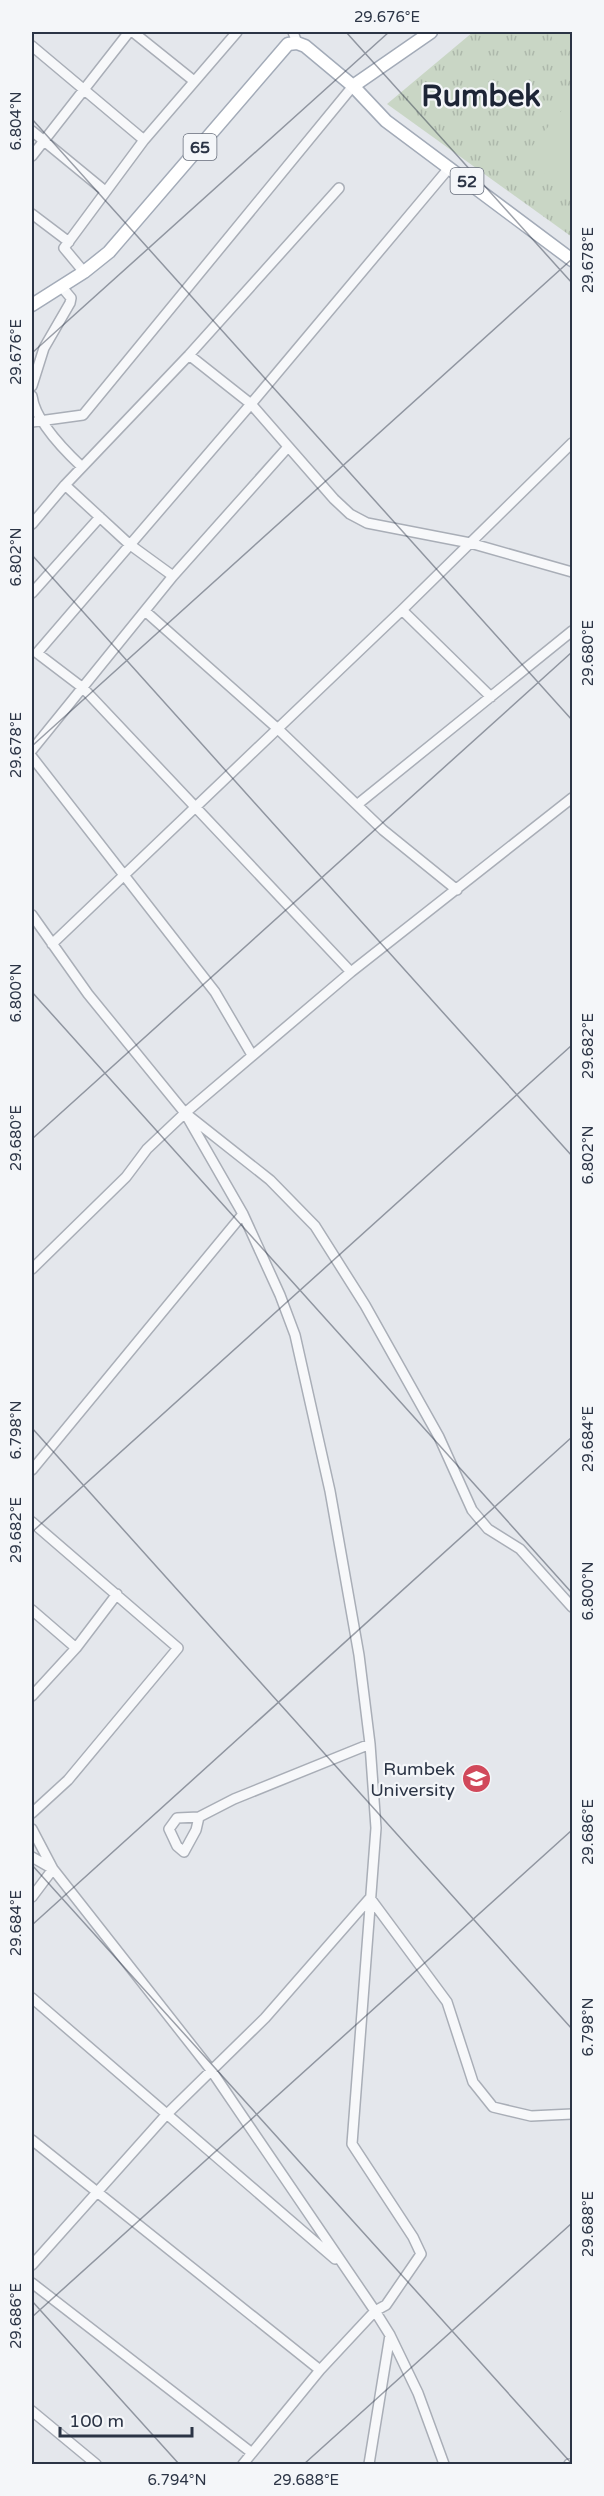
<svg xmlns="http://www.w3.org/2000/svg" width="604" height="2496" font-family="'Varela Round',sans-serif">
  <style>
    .park { fill: url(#park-tufts) }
    .pitch { fill: #c9d6c5 }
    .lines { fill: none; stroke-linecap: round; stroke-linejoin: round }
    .minor-casing { stroke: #a9aeb7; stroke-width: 12 }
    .major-casing { stroke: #a3abb8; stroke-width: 15 }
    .minor { stroke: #f7f8fa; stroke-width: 9 }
    .major { stroke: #fff; stroke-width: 12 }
    .ticks { fill: none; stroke: #2b3445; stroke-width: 1.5; stroke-opacity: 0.45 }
    .labels { text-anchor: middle; stroke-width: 4.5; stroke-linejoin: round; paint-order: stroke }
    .shield { fill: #f4f6f9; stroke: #676e7b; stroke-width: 1.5 }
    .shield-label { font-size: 16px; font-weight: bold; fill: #2b3445 }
    .poi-label { font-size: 18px; fill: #2b3445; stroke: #f4f6f9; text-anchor: end }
    .town-label { font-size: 30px; font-weight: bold; fill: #1d2536; stroke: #f4f6f9 }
    .neatline { fill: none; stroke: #2b3445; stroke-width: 2 }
    .ticks-label { font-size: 15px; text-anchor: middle; fill: #2b3445 }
  </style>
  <defs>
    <pattern id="park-tufts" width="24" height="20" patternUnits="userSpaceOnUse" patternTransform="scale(1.5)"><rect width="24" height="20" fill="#c9d6c5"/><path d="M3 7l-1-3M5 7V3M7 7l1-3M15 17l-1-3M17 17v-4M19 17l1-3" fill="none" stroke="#adb8ab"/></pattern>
  </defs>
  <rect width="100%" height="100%" fill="#e4e7ec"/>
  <!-- park -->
  <path class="park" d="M473,32h99v205l-185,-133z"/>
  <!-- pitch -->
  <path class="pitch" d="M548,32h24v11l-10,8z
    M572,98v99l-48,-41z"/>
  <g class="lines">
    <defs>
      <path id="minor" d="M133,32l61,49
        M293,32l4,11
        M32,46l112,94
        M32,131l73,60
        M32,156l97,-124
        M32,214l37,28
        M84,272l-20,-24 80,-108 93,-108
        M189,355l62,49 83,95 16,15 17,9 103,20 102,29
        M32,386l12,-38 26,-45 1,-5 -10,-12
        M32,396c3,24 33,55 50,71
        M32,422l51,-7 270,-329
        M65,485l64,59 44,32
        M32,524l33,-39 124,-130 150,-167
        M32,593l68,-76
        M402,610l89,87
        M145,611l133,118 105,101 74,60
        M32,750l141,-174 115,-129
        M32,757l183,235 37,63
        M358,804l214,-173
        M32,915l56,79 97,119 58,101 37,81 15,40 35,156 29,164 11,89 6,84 -24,316 61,93 8,17 -35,51 -11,6 -55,59 -77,94
        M52,944l350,-334 170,-167
        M351,972l-268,-284 -46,-35 214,-249 198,-236
        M189,1116l81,64 45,46 50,79 74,132 33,73 16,19 32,20 52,58
        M32,1269l94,-92 21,-28 38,-36 166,-141 221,-174
        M32,1470l211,-256
        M32,1522l146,126 -110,132 -36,33
        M32,1610l44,38
        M32,1696l44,-48 41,-54
        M199,1817l-22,1 -8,11 8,17 7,6 12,-22 3,-13 35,-18 136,-55
        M32,1829l21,40 158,201 164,241 15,24 -21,129
        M32,1857l21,12 -21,28
        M32,1998l303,261
        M32,2140l288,230
        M32,2265l134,-150 99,-97 105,-120 77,104 26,80 20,25 38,9 41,-2
        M32,2283l220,170
        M390,2335l28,58 26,71
        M32,2411l64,53
        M569,2464h3"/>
      <path id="major" d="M353,86l78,-54
        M32,305l52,-33 25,-20 179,-208 9,-1 8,3 48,40 33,35 186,139"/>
    </defs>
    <!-- minor casing -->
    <use href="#minor" class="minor-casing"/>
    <!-- major casing -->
    <use href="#major" class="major-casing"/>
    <!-- minor -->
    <use href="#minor" class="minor"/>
    <!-- major -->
    <use href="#major" class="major"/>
  </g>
  <!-- ticks -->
  <path class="ticks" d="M346,32l226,251M32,119l540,601M32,353l357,-321M32,555l540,601M32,746l540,-487M32,992l540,601M32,1139l540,-487M32,1428l540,601M32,1532l540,-487M32,1865l540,599M32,1925l540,-488M32,2301l147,163M32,2317l540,-487M304,2464l268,-241"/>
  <!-- icons -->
  <defs>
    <symbol id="university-disc" viewBox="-11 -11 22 22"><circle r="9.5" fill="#d1495b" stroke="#f4f6f9"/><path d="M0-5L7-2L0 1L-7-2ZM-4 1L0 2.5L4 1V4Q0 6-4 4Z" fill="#fff"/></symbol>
  </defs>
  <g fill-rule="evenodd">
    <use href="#university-disc" x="460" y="1762" width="33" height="33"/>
  </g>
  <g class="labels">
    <!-- shield labels -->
    <g class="shield">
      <rect x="183.5" y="134" width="33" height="26" rx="4.5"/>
      <rect x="450.5" y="168" width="33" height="26" rx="4.5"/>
    </g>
    <g class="shield-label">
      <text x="200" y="153">65</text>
      <text x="467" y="187">52</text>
    </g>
    <!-- poi labels -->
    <g class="poi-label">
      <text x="455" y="1775">Rumbek<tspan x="455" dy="21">University</tspan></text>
    </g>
    <!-- town labels -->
    <g class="town-label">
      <text x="481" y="106">Rumbek</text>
    </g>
  </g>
  <!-- border -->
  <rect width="604" height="2496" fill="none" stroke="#f4f6f9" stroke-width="66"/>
  <!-- scale -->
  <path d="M60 2427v9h132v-9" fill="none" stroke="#2b3445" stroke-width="3"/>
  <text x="69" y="2427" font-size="18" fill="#2b3445" stroke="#f4f6f9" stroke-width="4.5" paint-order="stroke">100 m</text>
  <rect x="33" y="33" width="538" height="2430" class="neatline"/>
  <g class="ticks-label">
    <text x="387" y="22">29.676°E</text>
    <text transform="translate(16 121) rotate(-90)" y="5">6.804°N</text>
    <text transform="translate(588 260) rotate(-90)" y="5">29.678°E</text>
    <text transform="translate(16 352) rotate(-90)" y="5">29.676°E</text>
    <text transform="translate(16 557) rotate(-90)" y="5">6.802°N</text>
    <text transform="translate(588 653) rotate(-90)" y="5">29.680°E</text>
    <text transform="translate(16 745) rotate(-90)" y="5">29.678°E</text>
    <text transform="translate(16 993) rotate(-90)" y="5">6.800°N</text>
    <text transform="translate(588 1046) rotate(-90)" y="5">29.682°E</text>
    <text transform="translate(16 1138) rotate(-90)" y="5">29.680°E</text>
    <text transform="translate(588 1155) rotate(-90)" y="5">6.802°N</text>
    <text transform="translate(16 1430) rotate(-90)" y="5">6.798°N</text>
    <text transform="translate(588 1439) rotate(-90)" y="5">29.684°E</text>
    <text transform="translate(16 1530) rotate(-90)" y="5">29.682°E</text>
    <text transform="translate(588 1591) rotate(-90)" y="5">6.800°N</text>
    <text transform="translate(588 1832) rotate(-90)" y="5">29.686°E</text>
    <text transform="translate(16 1923) rotate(-90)" y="5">29.684°E</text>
    <text transform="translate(588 2027) rotate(-90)" y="5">6.798°N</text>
    <text transform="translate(588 2224) rotate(-90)" y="5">29.688°E</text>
    <text transform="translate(16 2316) rotate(-90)" y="5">29.686°E</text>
    <text x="177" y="2485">6.794°N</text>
    <text x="306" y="2485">29.688°E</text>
  </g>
</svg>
